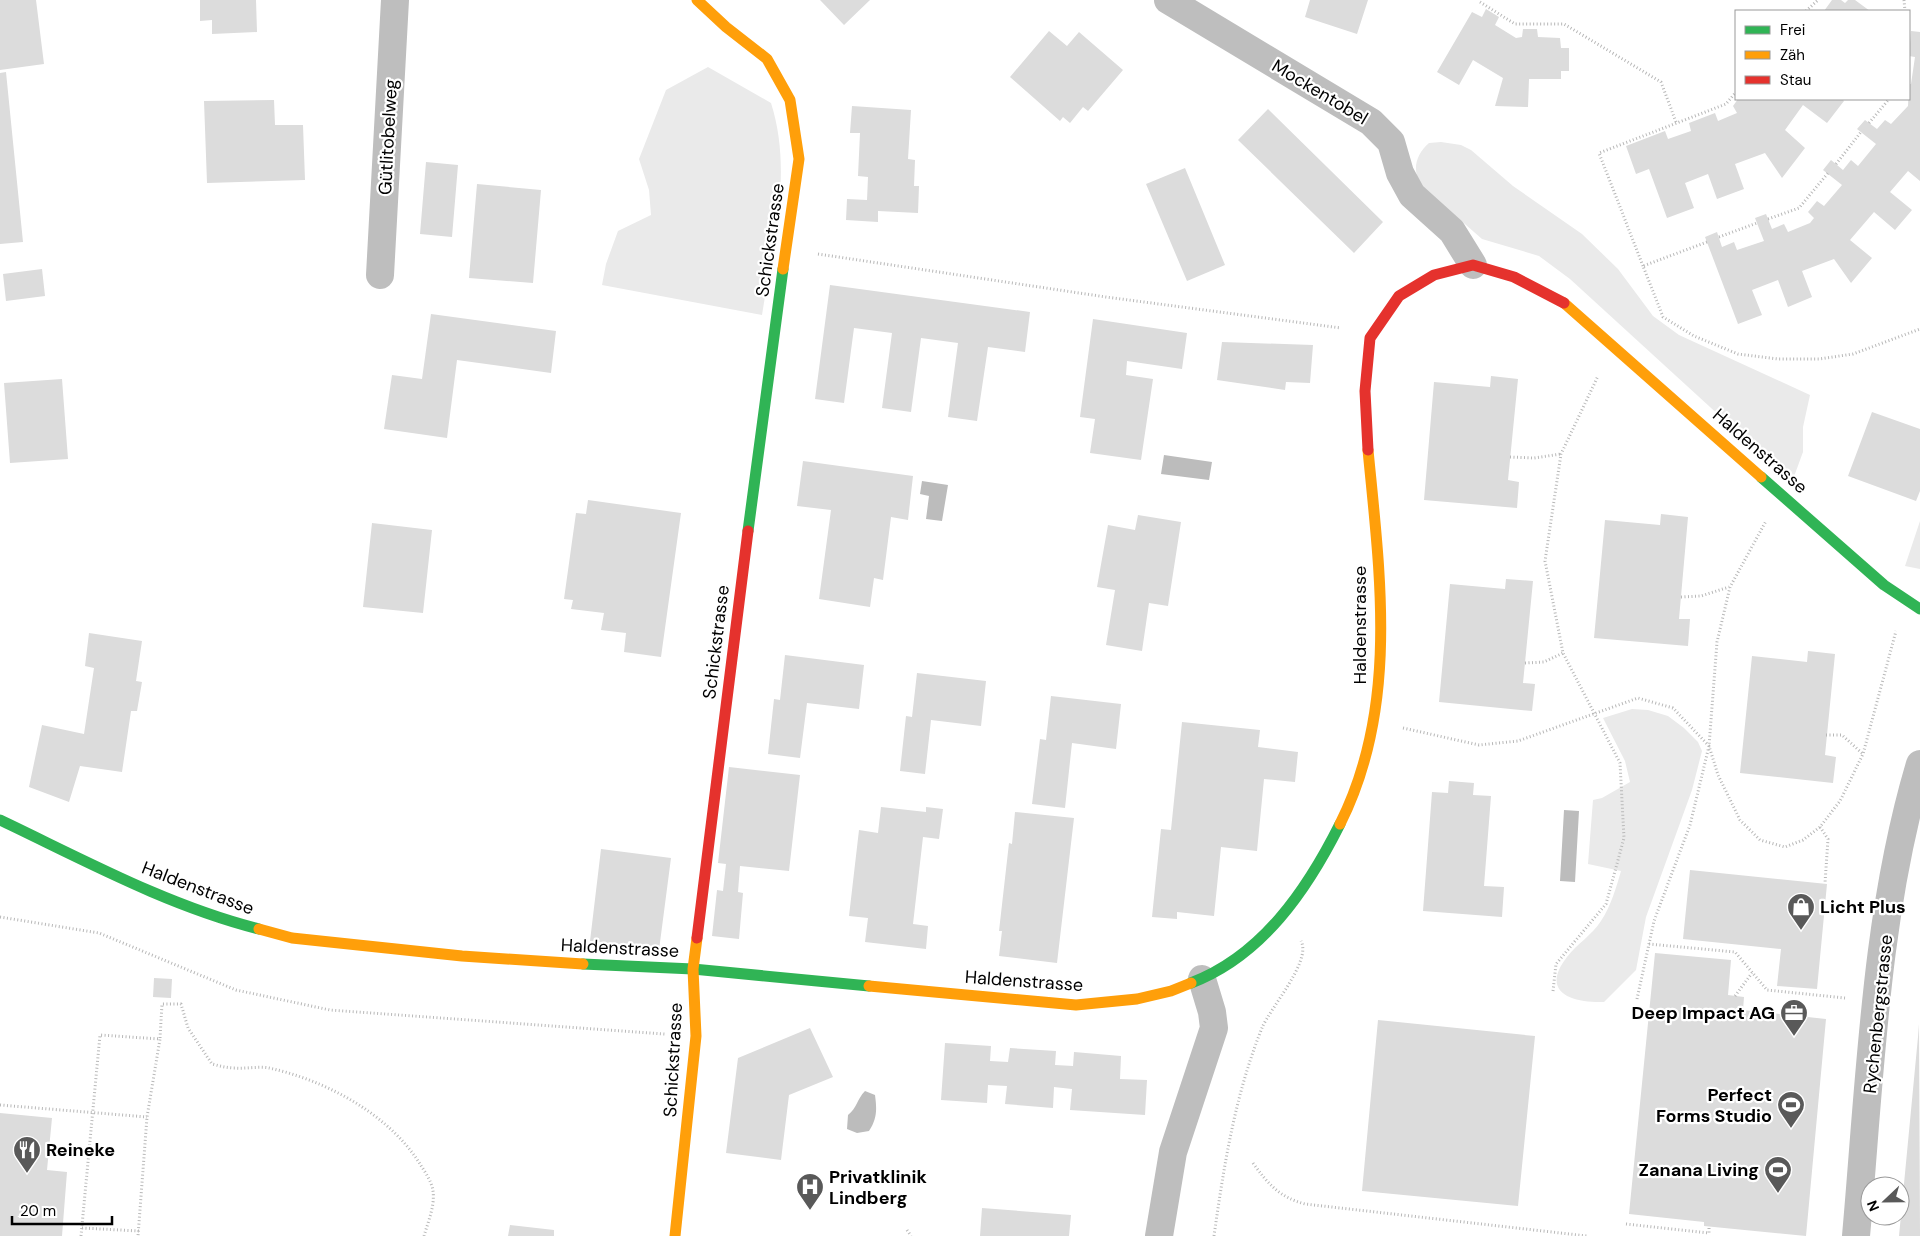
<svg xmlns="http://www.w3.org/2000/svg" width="1920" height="1236" font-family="'DM Sans',sans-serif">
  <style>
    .green { fill: #eaeaea }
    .water { fill: #bcbcbc }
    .building { fill: #dcdcdc }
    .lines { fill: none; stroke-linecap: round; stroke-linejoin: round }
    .path { stroke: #b8b8b8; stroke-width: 3; stroke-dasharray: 1 2.5; stroke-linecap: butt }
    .street { stroke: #bebebe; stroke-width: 28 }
    .fast { stroke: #30b455; stroke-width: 11 }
    .slow { stroke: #ff9f0a; stroke-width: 11 }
    .jam { stroke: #e5322d; stroke-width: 11 }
    .labels { text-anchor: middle; stroke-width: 4.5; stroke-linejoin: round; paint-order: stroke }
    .street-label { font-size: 18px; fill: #000; stroke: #fff }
    .poi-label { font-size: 18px; font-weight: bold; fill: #000; stroke: #fff; text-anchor: start }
  </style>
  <rect width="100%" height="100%" fill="#fff"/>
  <!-- green -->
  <path class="green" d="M708,67l63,36c22,69 2,142 -9,212l-160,-30 4,-21 12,-33 33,-16 -2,-25 -10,-31 27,-69z
    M1441,142l20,3 10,5 42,36 69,48 36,35 35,47 26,19 131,60 -7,32v25l-11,30 -222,-203 -31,-23 -57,-17 -57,-50c-14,-15 -11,-33 4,-46z
    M1920,521v48l-15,-3z
    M1632,709l16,1 20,6 16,12 14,14 4,9 -10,39 -46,127 -10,53 -32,32c-31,1 -65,-9 -37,-45 10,-13 25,-22 34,-36 10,-15 15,-33 20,-50l-33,-7 5,-64 9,-2 28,-16 -5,-21 -22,-43z"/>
  <!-- water -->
  <path class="water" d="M1164,455l48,7 -3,18 -48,-6z
    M922,481l26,4 -6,36 -16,-2 3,-23 -9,-2z
    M1564,810l15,1 -4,71 -15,-1z
    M865,1091l10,4c2,15 2,24 -6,36l-12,2 -10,-4 1,-14c9,-7 9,-16 17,-24z"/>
  <!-- building -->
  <path class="building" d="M0,0h36l8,64 -44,6z
    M200,0h56l1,32 -45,2v-14l-12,1z
    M820,0h50l-26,25z
    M1310,0h58l-11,34 -52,-17z
    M1832,0h9l4,3 3,-3h7l15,11h-46z
    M1486,9l13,8 -4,8 21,13 6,-1 1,-8h14l1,8 22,1 1,10h8v23h-8v8h-32l-1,28 -33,-1 8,-28 -30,-18 -14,25 -22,-13 35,-60 10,5z
    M1049,31l18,15 12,-14 44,38 -35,41 -5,-4 -13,16 -7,-6 -3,4 -50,-44z
    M1911,31l9,1v149l-12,-10 -18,21 22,18 -17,20 -21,-18 -24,28 22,18 -21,25 -17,-24 -32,12 10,26 -24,10 -10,-27 -26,10 10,25 -24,9 -33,-87 12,-5 5,15 12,-5 3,8 27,-9 -9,-23 11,-4 6,15 12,-5 4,8 22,-9 4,-5 -6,-6 9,-11 7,5 18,-21 -19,-15 8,-10 12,10 8,-10 7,6 18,-22 -19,-15 8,-9 12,9 8,-9 6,4 17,-18 1,-22h2l4,-27 -6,-1z
    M6,72l17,170 -23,2v-171z
    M1738,99h104l2,2 -17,22 -24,-18 -18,25 20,18 -23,30 -17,-25 -30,11 9,25 -27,10 -9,-25 -23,9 9,25 -27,10 -18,-49 -13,5 -10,-28 39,-15 3,8 23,-8 -2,-8 26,-10 3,8 19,-8 -4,-7z
    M274,100l1,25h28l2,55 -98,3 -3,-82z
    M852,106l59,4 -3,49 7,1 -1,26h5l-1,27 -40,-2v11l-32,-2 1,-21 20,1 1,-23 -10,-1 2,-43h-10z
    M1268,109l115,113 -29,31 -116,-113z
    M426,162l32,3 -6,72 -32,-3z
    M1185,168l40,97 -38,16 -41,-97z
    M477,184l64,6 -8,93 -64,-5z
    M42,269l3,27 -39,5 -3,-27z
    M830,285l200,27 -5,40 -37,-5 -11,74 -29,-4 10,-74 -37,-5 -10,74 -29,-4 10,-75 -38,-5 -10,75 -29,-4z
    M431,314l125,17 -5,42 -94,-13 -10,78 -63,-9 8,-54 30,4z
    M1093,319l94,14 -5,36 -55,-8 -1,14 27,4 -12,81 -51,-7 5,-34 -15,-2z
    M1222,342l91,3 -3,38 -24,-1 -1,8 -68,-10z
    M1491,376l27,3 -10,101 11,2 -2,26 -93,-8 10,-118 56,5z
    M62,379l6,80 -58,4 -6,-80z
    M1872,412l48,17v62l-4,10 -68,-25z
    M803,461l110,15 -5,44 -17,-3 -8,63 -9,-2 -4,29 -51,-8 12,-89 -34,-4z
    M588,500l93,13 -20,144 -37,-5 2,-19 -25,-3 3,-17 -33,-4 2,-9 -9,-1 12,-86 10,1z
    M1661,514l27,3 -9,102h11l-2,27 -94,-8 11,-118 55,5z
    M1138,515l43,7 -13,84 -19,-3 -7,48 -36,-6 9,-55 -18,-3 11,-62 27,5z
    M372,523l60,7 -9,83 -60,-6z
    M1506,579l27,2 -10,102 12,1 -3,27 -93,-9 11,-118 55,5z
    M89,633l53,8 -6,40 6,1 -5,29h-6l-9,61 -42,-6 -11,36 -40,-15 13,-62 42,9 10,-66 -9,-2z
    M1808,651l27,3 -10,101 11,2 -3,26 -93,-10 12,-117 55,6z
    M785,655l79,10 -5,44 -52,-6 -7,55 -32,-4 6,-55 6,1z
    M917,673l69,8 -5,45 -50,-6 -6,54 -25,-3 6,-55 6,1z
    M1051,696l70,8 -5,45 -44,-6 -7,65 -33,-4 8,-65 6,1z
    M1182,722l78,8 -2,17 40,5 -3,30 -31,-3 -7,72 -36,-4 -7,69 -37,-4v7l-25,-2 9,-88 10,1z
    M729,767l71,8 -11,96 -49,-5 -2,26 5,1 -4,46 -27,-3 5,-46 6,1 3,-27 -8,-1z
    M1449,781l25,2 -1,12 18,1 -7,90 20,1 -2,30 -79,-6 9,-119 16,1z
    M881,807l45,5v-5l17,2 -4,30 -16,-2 -10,87 15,2 -2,23 -61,-7 3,-24 -19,-2 10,-86 19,3z
    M1015,812l59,6 -17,145 -58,-7 3,-25h-3l10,-88 3,1z
    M601,849l70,9 -12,92 -69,-9z
    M1690,870l137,14 -10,105 -40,-3 4,-37 -98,-10z
    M1655,953l76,7 -3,35 16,2 -1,13 83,9 -20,217 -102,-10v-4l-75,-8z
    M154,978l18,1 -1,19 -18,-1z
    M1378,1020l157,16 -17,170 -156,-15z
    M1919,1024l1,212h-21l19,-199z
    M810,1028l23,49 -44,18 -8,65 -55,-7 12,-95z
    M945,1043l46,3 -1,15 18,1 2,-14 46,3 -1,14 18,1 1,-14 47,4 -1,23 27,1 -2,35 -75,-5 2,-21 -18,-2 -1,21 -48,-4 2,-18 -19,-1 -1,18 -46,-3z
    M0,1113l52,5 -5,52 20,2 -5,64h-62z
    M982,1208l89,7 -2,21h-89z
    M510,1225l44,5v6h-46z"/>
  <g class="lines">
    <!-- path -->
    <path class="path" d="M1904,0l1,11
      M1480,2l35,22h49l97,58 15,40
      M1806,11l12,-11
      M1869,123l20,-24
      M1836,164l25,-32
      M1768,219l31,-11 29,-35
      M1719,237l38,-14
      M1707,242l-64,24 20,51 31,19 44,18 40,5h41l34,-5 67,-25
      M818,254l288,43 235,31
      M1643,266l-44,-113 127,-49 10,-12
      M1510,457l24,1 27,-4
      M1681,597l20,-1 28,-9
      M1525,663l19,-1 19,-9
      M1403,728l76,17 39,-4 120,-43 35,10 36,38 9,29 22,45 20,20 25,7 18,-7 17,-13 20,-26 23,-47 33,-123
      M1826,735h16l21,19
      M1820,827l8,12 -3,44
      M0,917l99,16 137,57 94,20 335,24
      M1649,944l86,8 32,38 78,8
      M1553,991l3,-27 50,-60 18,-66 -4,-75 -57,-110 -18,-92 16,-107 37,-78
      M1735,996l17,-23
      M1637,999l17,-78 36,-96 19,-79 8,-104 13,-55 36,-66
      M160,1038l2,-34h19l7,24 24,36c8,2 15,4 23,4 11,1 23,-2 34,0 56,12 120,46 151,96 5,8 12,18 13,27 2,15 -5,31 -9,45
      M0,1105l147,12
      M1253,1163c15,21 26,34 52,41l282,32
      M1626,1224l83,9v-7
      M82,1228l57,3
      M907,1230l4,6
      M81,1236l19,-201 60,4 -13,78 -9,119
      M1214,1236c10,-71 21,-141 48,-208 8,-20 50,-67 39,-87"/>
    <!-- street -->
    <path class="street" d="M1168,0l203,122 20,20 9,31 12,22 40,36 21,34
      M380,275l15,-275
      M1159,1236l14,-84 41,-124 -2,-16 -10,-33
      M1856,1236c14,-156 19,-322 64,-472"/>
    <!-- fast -->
    <path class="fast" d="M1761,477l123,108 36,24
      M748,531l35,-262
      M0,820c84,40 168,86 259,109
      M583,964l110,5 176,17
      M1191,983c71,-27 116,-93 149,-159"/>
    <!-- slow -->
    <path class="slow" d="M697,0l29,27 41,32 23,41 9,59 -16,110
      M1564,303l197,174
      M1340,824c59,-117 40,-249 28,-374
      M259,929l33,9 170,18 121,8
      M869,986l207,19 61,-6 34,-8 20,-8
      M675,1236l21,-200 -3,-67 4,-31"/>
    <!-- jam -->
    <path class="jam" d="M1368,450l-3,-59 5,-53 29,-42 35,-21 39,-10 41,12 50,26
      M697,938l51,-407"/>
  </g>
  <!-- icons -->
  <defs>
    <symbol id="shop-pin" viewBox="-11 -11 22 30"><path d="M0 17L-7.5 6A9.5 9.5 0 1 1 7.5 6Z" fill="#595959" stroke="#fff"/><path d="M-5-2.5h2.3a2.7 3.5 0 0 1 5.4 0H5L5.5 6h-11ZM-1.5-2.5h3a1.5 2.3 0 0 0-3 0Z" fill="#fff"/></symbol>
    <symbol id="office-pin" viewBox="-11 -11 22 30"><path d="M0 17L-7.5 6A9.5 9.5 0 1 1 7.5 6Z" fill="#595959" stroke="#fff"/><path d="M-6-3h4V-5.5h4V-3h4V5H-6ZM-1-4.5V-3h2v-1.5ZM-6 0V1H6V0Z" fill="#fff"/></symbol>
    <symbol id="stadium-pin" viewBox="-11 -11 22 30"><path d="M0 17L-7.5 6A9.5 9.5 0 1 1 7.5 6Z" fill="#595959" stroke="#fff"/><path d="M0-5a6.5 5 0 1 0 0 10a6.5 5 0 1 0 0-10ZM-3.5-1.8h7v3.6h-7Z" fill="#fff"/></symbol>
    <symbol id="restaurant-pin" viewBox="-11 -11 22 30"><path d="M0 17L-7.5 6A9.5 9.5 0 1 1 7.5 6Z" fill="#595959" stroke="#fff"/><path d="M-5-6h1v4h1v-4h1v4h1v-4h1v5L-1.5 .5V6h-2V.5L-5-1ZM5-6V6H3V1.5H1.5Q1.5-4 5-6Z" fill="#fff"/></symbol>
    <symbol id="hospital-pin" viewBox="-11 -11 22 30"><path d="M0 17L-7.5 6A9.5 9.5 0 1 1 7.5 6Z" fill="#595959" stroke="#fff"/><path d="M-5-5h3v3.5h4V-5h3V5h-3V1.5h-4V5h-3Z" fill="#fff"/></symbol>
  </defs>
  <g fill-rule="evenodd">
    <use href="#shop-pin" x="1785" y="891" width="32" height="43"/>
    <use href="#office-pin" x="1778" y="997" width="32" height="43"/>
    <use href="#stadium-pin" x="1775" y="1089" width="32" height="43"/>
    <use href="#restaurant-pin" x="11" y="1134" width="32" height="43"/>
    <use href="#stadium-pin" x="1762" y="1154" width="32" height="43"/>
    <use href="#hospital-pin" x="794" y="1171" width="32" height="43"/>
  </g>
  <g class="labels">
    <!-- street labels -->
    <g class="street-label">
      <text transform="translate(1320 92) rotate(31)" y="6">Mockentobel</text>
      <text transform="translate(388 137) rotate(-87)" y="6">Gütlitobelweg</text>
      <text transform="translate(770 240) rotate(-82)" y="6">Schickstrasse</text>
      <text transform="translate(1760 451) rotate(41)" y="6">Haldenstrasse</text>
      <text transform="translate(1360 625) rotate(-90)" y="6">Haldenstrasse</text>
      <text transform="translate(716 642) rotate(-83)" y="6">Schickstrasse</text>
      <text transform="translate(198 888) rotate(21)" y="6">Haldenstrasse</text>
      <text transform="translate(620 948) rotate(3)" y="6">Haldenstrasse</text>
      <text transform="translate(1024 981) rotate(4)" y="6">Haldenstrasse</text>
      <text transform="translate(1878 1014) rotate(-84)" y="6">Rychenbergstrasse</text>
      <text transform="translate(673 1060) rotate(-87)" y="6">Schickstrasse</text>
    </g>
    <!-- poi labels -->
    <g class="poi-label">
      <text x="1820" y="913">Licht Plus</text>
      <text x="1775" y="1019" text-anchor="end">Deep Impact AG</text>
      <text x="1772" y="1101" text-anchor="end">Perfect<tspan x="1772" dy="21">Forms Studio</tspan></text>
      <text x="46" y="1156">Reineke</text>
      <text x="1759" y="1176" text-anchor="end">Zanana Living</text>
      <text x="829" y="1183">Privatklinik<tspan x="829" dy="21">Lindberg</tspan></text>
    </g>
  </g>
  <!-- legend -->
  <rect x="1735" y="10" width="175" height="90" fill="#ffffff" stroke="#999999"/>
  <rect x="1745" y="26" width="25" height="8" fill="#30b455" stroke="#999999"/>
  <text x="1780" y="35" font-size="15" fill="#000000">Frei</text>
  <rect x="1745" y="51" width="25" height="8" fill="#ff9f0a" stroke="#999999"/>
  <text x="1780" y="60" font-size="15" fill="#000000">Zäh</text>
  <rect x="1745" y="76" width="25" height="8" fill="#e5322d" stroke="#999999"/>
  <text x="1780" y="85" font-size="15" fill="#000000">Stau</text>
  <!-- north arrow -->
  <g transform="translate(1885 1201) rotate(248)"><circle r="24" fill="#ffffff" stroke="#999999"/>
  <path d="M0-4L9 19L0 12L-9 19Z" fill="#595959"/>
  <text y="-8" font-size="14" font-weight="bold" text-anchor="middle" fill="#000000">N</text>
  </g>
  <!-- scale -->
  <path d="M12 1216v8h100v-8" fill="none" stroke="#000000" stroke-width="2.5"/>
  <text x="20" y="1216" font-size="15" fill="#000000" stroke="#ffffff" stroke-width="4" paint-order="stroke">20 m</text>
</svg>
